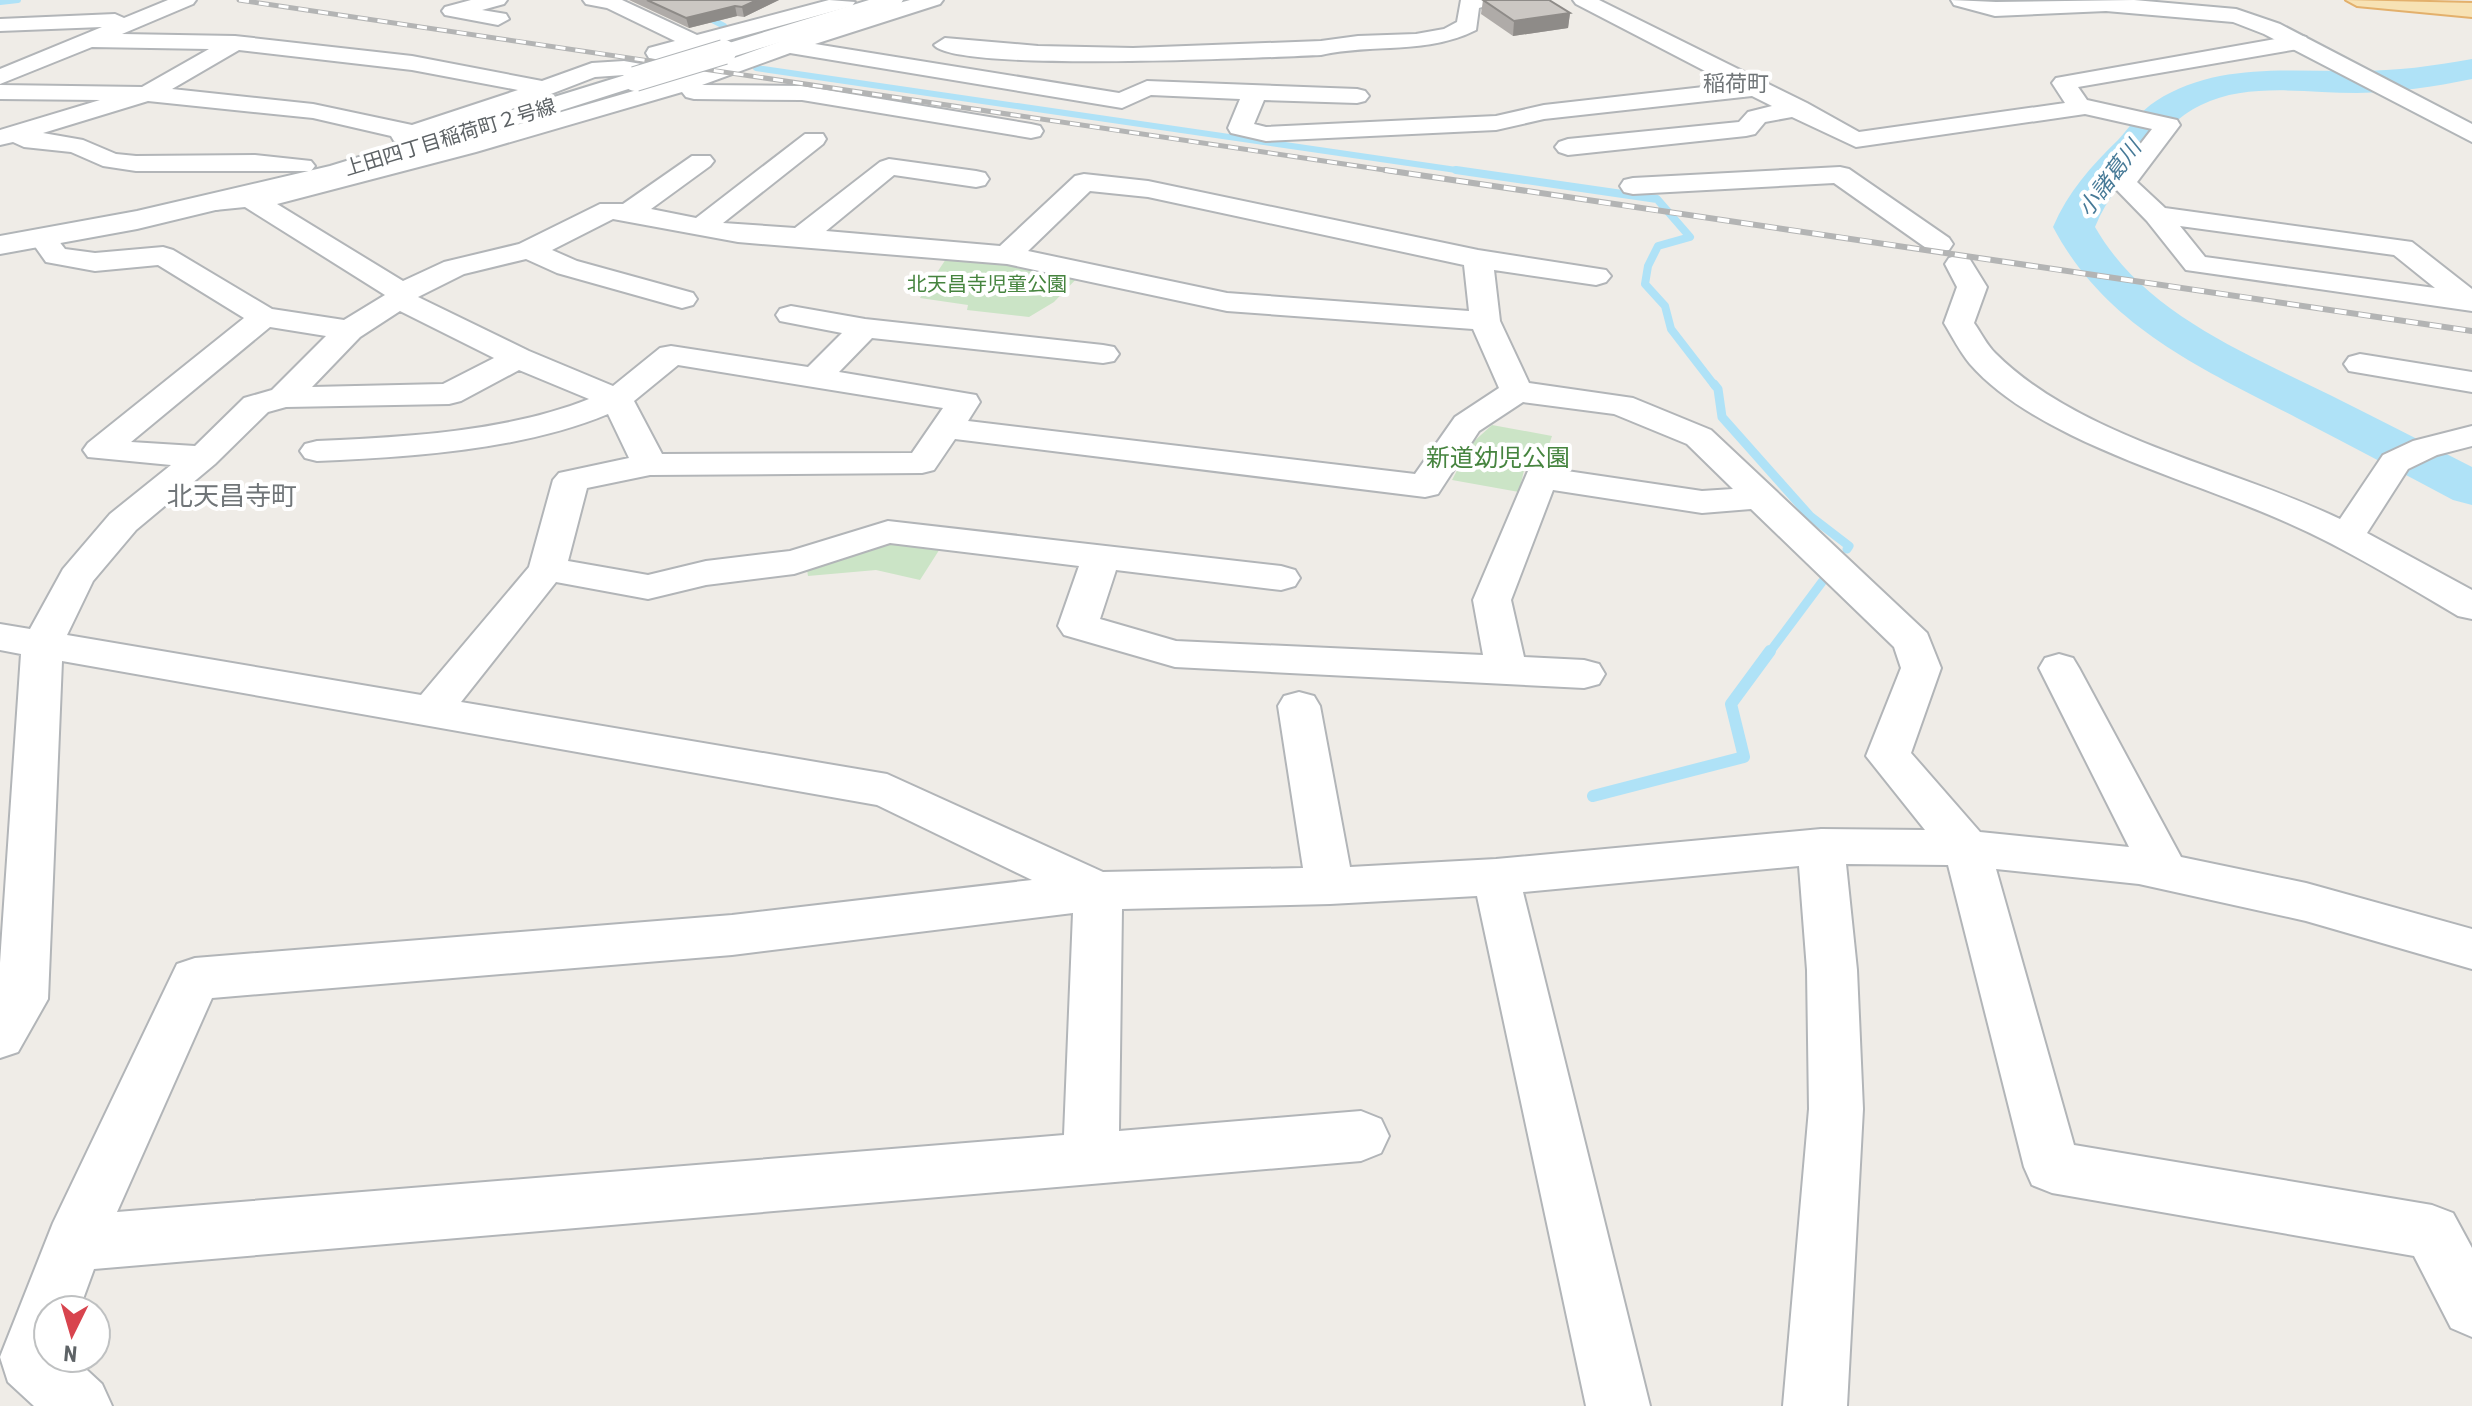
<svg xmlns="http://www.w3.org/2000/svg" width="2472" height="1406" font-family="'Roboto Condensed','Noto Sans JP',sans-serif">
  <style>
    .green { fill: #cbe4c6 }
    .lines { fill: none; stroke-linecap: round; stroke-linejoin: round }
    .stream-far3 { stroke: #afe2f7; stroke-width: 6 }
    .stream-far2 { stroke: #afe2f7; stroke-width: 8 }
    .stream-far1 { stroke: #afe2f7; stroke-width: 9 }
    .stream { stroke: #afe2f7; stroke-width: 12 }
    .river { fill: #afe2f7; fill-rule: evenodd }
    .street-casing { stroke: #b2b5b8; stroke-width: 4 }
    .secondary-casing { stroke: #b1b5b8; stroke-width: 4 }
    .primary-casing { stroke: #e3b06c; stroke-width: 4 }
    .street { fill: #fff; fill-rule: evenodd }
    .secondary { fill: #fff; fill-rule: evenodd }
    .primary { fill: #f7e2b4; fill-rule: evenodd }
    .rail-far1-casing { stroke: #b3b4b4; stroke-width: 5 }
    .rail-casing { stroke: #b3b4b4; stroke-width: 6 }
    .rail-far1 { stroke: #fff; stroke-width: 3; stroke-dasharray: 10; stroke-linecap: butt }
    .rail { stroke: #fff; stroke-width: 4; stroke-dasharray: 12; stroke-linecap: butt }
    .secondary-bridge-casing { stroke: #b1b5b8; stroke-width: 26; stroke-linecap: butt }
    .secondary-bridge { stroke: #fff; stroke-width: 24 }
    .wall { fill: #afaba8 }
    .shaded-wall { fill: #8e8b88 }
    .building { fill: #cbc7c3; stroke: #8e8b88; stroke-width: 2 }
    .labels { text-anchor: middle; stroke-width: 8; stroke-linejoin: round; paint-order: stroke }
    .far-street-label { font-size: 20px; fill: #5e6366; stroke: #fff }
    .far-park-label { font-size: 20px; fill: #46843f; stroke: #fff }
    .far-neighbourhood-label { font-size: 22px; fill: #707578; stroke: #fff }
    .far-water-label { font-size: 22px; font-style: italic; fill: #477a97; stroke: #fff }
    .park-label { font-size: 24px; fill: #46843f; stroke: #fff }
    .neighbourhood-label { font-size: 26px; fill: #707578; stroke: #fff }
  </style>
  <rect width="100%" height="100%" fill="#efece7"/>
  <!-- green -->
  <path class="green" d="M950,253l131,21 -27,28 -25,15 -62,-7 1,-5 -48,-7z
    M1492,425l60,11 -11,32 -16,-2 -6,26 -67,-12 19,-36z
    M903,539l40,5 -23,36 -44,-10 -68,6 -1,-6z"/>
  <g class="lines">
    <!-- stream-far3 -->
    <path class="stream-far3" d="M0,2l18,-2
      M703,15l21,11
      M756,68l714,104"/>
    <!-- stream-far2 -->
    <path class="stream-far2" d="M1456,170l201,29 33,38 -32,9 -10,20 -3,18 20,22 6,23 44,57"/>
    <!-- stream-far1 -->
    <path class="stream-far1" d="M1714,384l4,5 4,28 88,99 39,30 -2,3
      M1769,653l53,-71"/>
    <!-- stream -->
    <path class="stream" d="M1593,796l151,-39 -13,-53 39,-53"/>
    <!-- river -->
    <path class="river" d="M2472,59v20c-38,8 -76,13 -115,14 -51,0 -109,-11 -156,12 -24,11 -37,29 -54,48 -21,24 -40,44 -52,74 49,86 150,126 235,168 48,24 95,48 142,72v38l-19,-5c-52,-28 -104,-55 -156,-82 -96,-50 -191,-91 -244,-191 15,-35 38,-61 65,-87 12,-13 22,-29 38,-39 61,-39 133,-29 201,-30 39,0 77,-5 115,-12z"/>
    <defs>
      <path id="street" d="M168,0h28l-3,4 -71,30 113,2 177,20 130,25 50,-18 32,-2 69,12 155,-56 62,-17h33l-3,4 -125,40 304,49 28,-12 210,8 8,2 4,5 -4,5 -8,2 -93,-3 -10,24 12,3 230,-11 48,-11 186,-21 -154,-80 -3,-4h26l208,103 52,29 206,-29 -13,-20 4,-5 242,-43 8,2 3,5 -3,5 -8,2 -220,38 9,13 90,20 3,5 -43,57 28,26 247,34 60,47v22l-286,-41 -39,-49 -37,-38 42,-54 -67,-15 -229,33 -64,-30 -27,5 -10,12 -9,2 -178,19 -9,-3 -4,-5 4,-5 9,-3 171,-17 9,-10 24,-6 -20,-10 -208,23 -48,11 -230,11 -35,-8 -3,-5 12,-29 -89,-4 -29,13 -332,-55 -88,32 100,1 229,38 9,2 3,5 -3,5 -9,2 -229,-38 -108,-1 -8,-2 -4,-5 -206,60 -199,52 126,77 41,-19 75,-18 81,-40h23l69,-48h18l4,5 -4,5 -59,43 45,9 109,-84h18l3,5 -3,5 -100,79 72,5 85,-66 9,-3 87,12 9,2 4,6 -4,6 -9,2 -82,-12 -68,56 174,15 75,-70 9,-2 64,7 330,69 128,20 5,6 -5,6 -10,3 -102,-15 6,51 29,62 104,15 78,32 216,203 14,35 -30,85 69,79 149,15 -90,-179 6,-10 14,-4 14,4 6,10 102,189 125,26 166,46v40l-166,-48 -167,-37 -143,-15 78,276 358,60 21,8 19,35v89l-21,-9 -37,-72 -362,-63 -20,-8 -8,-18 -76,-302 -102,-1 11,106 6,139 -16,297h-64l26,-297 -2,-139 -8,-104 -276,26 127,514h-64l-109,-510 -147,8 -208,5 -3,222 242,-20 20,8 8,17 -8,17 -20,8 -1267,108 -15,41h-31v48h26l28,26 10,22h-78l-26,-24 -8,-25 53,-134 124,-259 18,-6 537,-43 300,-35 -155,-75 -815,-144 -14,338 -30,53 -18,6v-95l21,-309 -21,-4v-26l30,5 33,-60 47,-55 61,-49 -83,-8 -5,-7 5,-7 156,-125 -86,-53 -63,6 -49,-9 -17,-24 4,-6c18,-4 22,4 32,17l30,4 68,-6 10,3 99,59 72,11 41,-25 -140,-88 -30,3 -9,-2 -4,-6 4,-6 67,-7 185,-47 210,-61 -44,-6 -29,2 -96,37 -96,29 -9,-2 -3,-5 -78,-18 -165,-17 -105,32 40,7 33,14 20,2 119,-1 56,6 4,5 -4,5h-175l-33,-5 -32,-14 -47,-5 -11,-5 -13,3v-15l100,-30 -100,-1v-14l142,2 67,-38 -117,-2 -92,37v-15l102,-42 -102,4v-12l115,-5 9,4zM239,50l173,20 106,20 -106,35 -99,-21 -141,-15zM1090,191l58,6 316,68 5,46 -242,-18 -199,-42zM613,219l125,23 269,22 220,47 246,18 26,59 -44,29 -40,57 -447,-53 12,-19 -4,-7 -137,-23 33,-34 231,25 11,-2 5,-7 -5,-7 -11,-2 -238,-26 -74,-13 -11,3 -4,6 4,6 62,12 -34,34 -137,-21 -11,2 -47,38 -84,-35 -111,-54 46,-23 62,-15 31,14 114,32 11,3 11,-3 4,-6 -4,-6 -116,-32 -25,-11zM2180,226l214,29 41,33 -230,-31zM400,311l94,47 -51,26 -131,3 48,-50zM270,327l56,9 -54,54 -28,8 -49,48 -64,-4zM678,365l265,43 -31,45 -250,1 -28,-53zM519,370l70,29c-83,33 -184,38 -272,42l-12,3 -5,7 5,7 12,3c93,-4 205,-11 291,-47l21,44 -70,15 -6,7 -24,87 -108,128 -354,-60 26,-54 43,-51 79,-66 53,-52 18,-5 163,-3 12,-3zM1523,402l91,12 73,30 46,45 -31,2 -162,-24 -12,4 -55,129 10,55 -307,-14 -76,-22 16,-49 165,20 14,-4 5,-8 -5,-8 -14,-4 -393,-45 -98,30 -84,10 -58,14 -80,-14 19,-73 63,-13 272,-2 12,-3 21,-31 470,58 13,-3 41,-63zM1553,490l149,23 49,-4 143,138 7,21 -35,88 59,74 -104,-1 -325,30 -146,8 -30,-161 -6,-10 -15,-4 -15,4 -6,10 25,162 -200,4 -216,-98 -426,-72 95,-120 92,17 58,-14 88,-11 96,-31 189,23 -21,60 6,9 111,32 409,21 15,-4 6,-10 -6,-10 -15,-4 -60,-3 -13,-57zM1073,913l-9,222 -947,77 95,-214 520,-43z
        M471,0h36l-3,4 -22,6 24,4 3,5 -11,6 -53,-10 -3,-4 3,-4z
        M583,0h39l75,35 132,-35 26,2 -3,4 -163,45 10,2 3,5 -11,7 -42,-7 -3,-5 3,-5 26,-7 -68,-33 -21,-4z
        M1461,0h34l-3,4 -13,4 -3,22c-49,25 -103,13 -155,25 -50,2 -366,18 -387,-10l11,-7 93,8 95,2 188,-7 37,-5 58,-2 28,-5 13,-7z
        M1840,167l9,2 100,69 4,6 -4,6 -10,2 -10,-2 -95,-67 -201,11 -9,-2 -4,-6 4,-6 9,-2z
        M1959,255l10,3 18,29 -13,36c7,10 13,22 21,30 86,86 237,114 345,166l43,-64 30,-14 59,-15v20l-35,9 -29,14 -41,64 105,57v29l-14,-3c-56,-33 -111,-67 -170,-93 -94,-43 -250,-81 -318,-159 -10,-12 -18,-28 -26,-41l13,-36 -12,-23 4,-6z
        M2360,354l112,18v20l-123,-21 -5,-7 5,-7z"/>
      <path id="secondary" d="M869,0h34l-3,5 -168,52h-16l-4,-5 4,-5z
        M1951,0l45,2 138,-2 102,9 44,15 192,100v18l-208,-108 -31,-12 -127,-11 -111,5 -41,-11z
        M635,72l9,2 3,5 -3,5 -296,94 -211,51 -137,25v-18l137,-25 193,-45z"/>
      <path id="primary" d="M2346,0l126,3v14l-115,-11z"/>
    </defs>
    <!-- street casing -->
    <use href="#street" class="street-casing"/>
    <!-- secondary casing -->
    <use href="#secondary" class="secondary-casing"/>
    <!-- primary casing -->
    <use href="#primary" class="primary-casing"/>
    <!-- street -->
    <use href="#street" class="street"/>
    <!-- secondary -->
    <use href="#secondary" class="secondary"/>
    <!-- primary -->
    <use href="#primary" class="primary"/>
    <defs>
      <path id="rail-far1" d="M239,0l1159,172"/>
      <path id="rail" d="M1385,170l1087,161"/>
    </defs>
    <!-- rail-far1 casing -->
    <use href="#rail-far1" class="rail-far1-casing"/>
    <!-- rail casing -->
    <use href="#rail" class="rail-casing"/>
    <!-- rail-far1 -->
    <use href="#rail-far1" class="rail-far1"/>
    <!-- rail -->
    <use href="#rail" class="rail"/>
    <defs>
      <path id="secondary-bridge" d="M635,79l89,-27"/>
    </defs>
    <!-- secondary-bridge casing -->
    <use href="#secondary-bridge" class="secondary-bridge-casing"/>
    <!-- secondary-bridge -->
    <use href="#secondary-bridge" class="secondary-bridge"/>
  </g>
  <!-- wall -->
  <path class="wall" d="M629,0h150l-35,17 -7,-1 -48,12z
    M1483,0l87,13 -2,15 -55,8 -32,-22z"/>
  <!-- shaded-wall -->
  <path class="shaded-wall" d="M757,0h22l-35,17 -2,-10z
    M735,6l2,10 -48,12 -3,-10z
    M1570,13l-2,15 -55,8 1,-15z"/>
  <!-- building -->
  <path class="building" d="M647,0h110l-15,7 -7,-1 -49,12z
    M1483,0h66l21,13 -56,8z"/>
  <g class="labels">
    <!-- far-street labels -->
    <g class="far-street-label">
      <text transform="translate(450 137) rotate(-17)" y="7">上田四丁目稲荷町２号線</text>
    </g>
    <!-- far-park labels -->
    <g class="far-park-label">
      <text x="987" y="291">北天昌寺児童公園</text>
    </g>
    <!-- far-neighbourhood labels -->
    <g class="far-neighbourhood-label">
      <text x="1736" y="91">稲荷町</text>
    </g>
    <!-- far-water labels -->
    <g class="far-water-label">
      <text transform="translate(2109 178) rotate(-53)" y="8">小諸葛川</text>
    </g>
    <!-- park labels -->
    <g class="park-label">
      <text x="1498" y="466">新道幼児公園</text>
    </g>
    <!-- neighbourhood labels -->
    <g class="neighbourhood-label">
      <text x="232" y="505">北天昌寺町</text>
    </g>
  </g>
  <!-- north arrow -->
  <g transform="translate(72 1334) rotate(185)"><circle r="38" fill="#ffffff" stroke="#bfc1c2" stroke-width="2"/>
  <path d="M0-6L14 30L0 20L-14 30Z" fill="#d8444e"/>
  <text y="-12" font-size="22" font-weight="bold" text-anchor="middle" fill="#5e6366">N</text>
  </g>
</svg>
